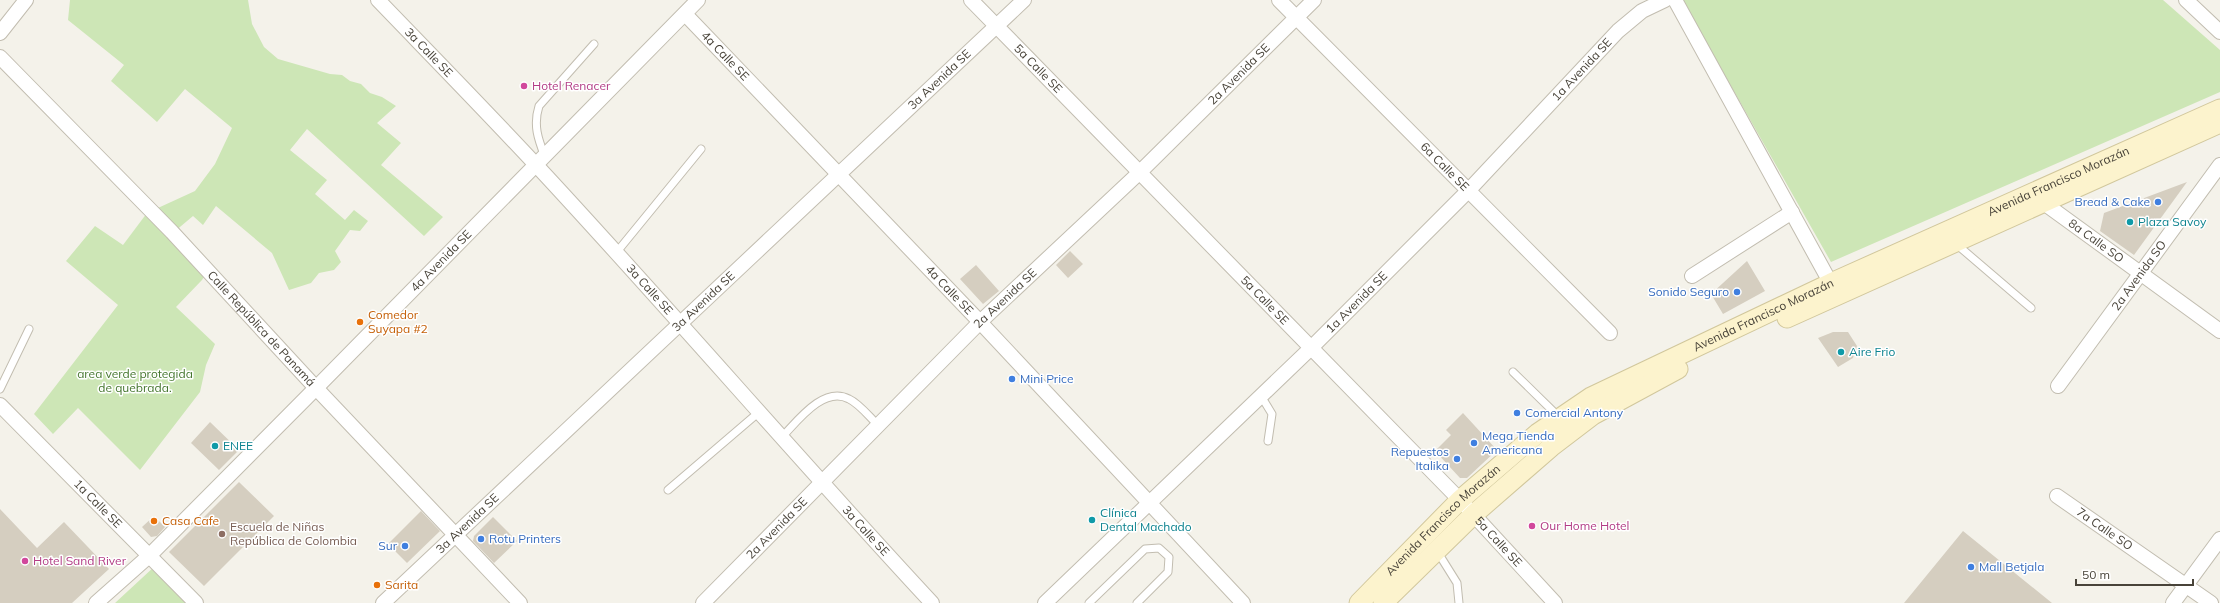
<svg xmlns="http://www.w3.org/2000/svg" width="2220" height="603" font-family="Mulish,sans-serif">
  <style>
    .green { fill: #cde6b6 }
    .building { fill: #d5cec0 }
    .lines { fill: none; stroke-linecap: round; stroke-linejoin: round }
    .service-casing { stroke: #c2bdb0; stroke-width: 9 }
    .minor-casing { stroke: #c2bdb0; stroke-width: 16 }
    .secondary-casing { stroke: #d1c79c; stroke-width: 21 }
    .service { stroke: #fff; stroke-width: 7 }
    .minor { stroke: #fff; stroke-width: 14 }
    .secondary { stroke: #fcf3cd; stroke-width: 19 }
    .hotel-dot { fill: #d1479c; stroke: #fff; stroke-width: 1.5 }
    .shop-dot { fill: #3f7fe0; stroke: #fff; stroke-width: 1.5 }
    .culture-dot { fill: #0f9aa8; stroke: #fff; stroke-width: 1.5 }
    .food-dot { fill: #e8710a; stroke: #fff; stroke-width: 1.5 }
    .education-dot { fill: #8d6e63; stroke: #fff; stroke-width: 1.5 }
    .labels { text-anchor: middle; stroke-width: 3; stroke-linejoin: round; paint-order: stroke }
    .street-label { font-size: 12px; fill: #484339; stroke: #fff }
    .hotel-label { font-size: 12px; fill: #b23c85; stroke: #fff; text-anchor: start }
    .shop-label { font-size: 12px; fill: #366cbe; stroke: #fff; text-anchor: start }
    .culture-label { font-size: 12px; fill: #0d838f; stroke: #fff; text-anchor: start }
    .food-label { font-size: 12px; fill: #c56008; stroke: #fff; text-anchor: start }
    .park-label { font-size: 12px; fill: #45772e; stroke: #fff }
    .education-label { font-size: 12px; fill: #785e54; stroke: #fff; text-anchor: start }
  </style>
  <rect width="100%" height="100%" fill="#f4f2ea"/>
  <!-- green -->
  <path class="green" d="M70,0h178l4,24 12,23 14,12 52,15 12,1 8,6 11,3 9,9 12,4 14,9 -19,17 24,20 -20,22 62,52 -19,19 -117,-107 -17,21 37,30 -12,14 30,26 9,-10 14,11 -8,10 -10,-1 -15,21 6,11 -7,8 -15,3 -8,10 -22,7 -17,-37 -56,-47 -13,19 -10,-9 -19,16 33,40 -5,8 -26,27 39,37 -9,21 -6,27 -60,78 -62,-62 -25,26 -19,-20 84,-109 -52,-44 29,-35 28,19 24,-32 48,-22 20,-27 17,-36 -47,-39 -28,33 -46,-41 13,-16 -56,-45z
    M1682,0h481l57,50v42l-389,170z
    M155,566l35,37h-75z"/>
  <!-- building -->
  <path class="building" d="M2187,182l-53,73 -34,-24 4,-18z
    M1070,251l13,13 -15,14 -12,-13z
    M1747,261l18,30 -42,23 -12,-20z
    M976,265l23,26 -16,13 -23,-25z
    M1833,332h15l9,14 -4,12 -15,9 -20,-29z
    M1463,413l34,37 -30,28h-7l-25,-27 16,-16 -5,-5z
    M210,422l29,28 -20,20 -28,-27z
    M239,482l35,34 -70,70 -35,-34z
    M0,509l37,39 27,-26 45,47 -37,34h-72z
    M421,511l19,20 -33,32 -19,-19z
    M154,516l11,11 -8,9 -6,1 -9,-10z
    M493,517l24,24 -23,22 -21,-22 1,-5z
    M1963,531l89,72h-148z"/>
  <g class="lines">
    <defs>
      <path id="service" d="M545,157c-7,-18 -12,-32 -6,-51l55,-62
        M1955,243l76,65
        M616,253l85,-104
        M1513,372l46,45
        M0,389l29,-60
        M1261,396l11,18 -4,27
        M781,438c15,-15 42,-53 68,-39 11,5 21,19 30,27
        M668,490l90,-77
        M1437,551l20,32 2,20
        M1089,603l56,-54 14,-1 10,9 -1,15 -31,31"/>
      <g id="minor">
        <path id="s1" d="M378,0c53,55 107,110 159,166 134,144 261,293 395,437"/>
        <path id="s2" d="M971,0l489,500 95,103"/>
        <path id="s3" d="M1279,0l331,333"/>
        <path d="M1675,0l160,291"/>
        <path d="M2186,0l34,32"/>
        <path id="s4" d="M685,14l295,308 263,281"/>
        <path d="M0,33l26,-33"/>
        <path id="s5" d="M0,57l172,175 144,156 204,215"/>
        <path id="s6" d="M2037,198l183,133"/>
        <path d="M1692,276l100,-64"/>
        <path id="s7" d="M2058,386l162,-221"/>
        <path id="s8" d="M0,405l196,198"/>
        <path id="s9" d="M2057,496l154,107"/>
        <path id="s10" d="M96,603l53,-47 167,-168 382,-388"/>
        <path id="s11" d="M383,603l641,-603"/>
        <path id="s12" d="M703,603l277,-281 160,-150 174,-172"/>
        <path id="s13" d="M1045,603l266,-255 157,-157 150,-160 24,-20 23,-11"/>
        <path d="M2173,603l47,-64"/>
      </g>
      <g id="secondary">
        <path d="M1787,318l433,-195"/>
        <path id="s14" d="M1359,603l101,-103 78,-67 53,-36 240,-114 389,-174"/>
        <path d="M1383,603l91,-89 77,-67 42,-32 85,-46"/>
      </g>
    </defs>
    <!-- service casing -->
    <use href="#service" class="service-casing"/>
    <!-- minor casing -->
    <use href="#minor" class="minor-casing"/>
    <!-- secondary casing -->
    <use href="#secondary" class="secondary-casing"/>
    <!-- service -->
    <use href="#service" class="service"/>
    <!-- minor -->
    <use href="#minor" class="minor"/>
    <!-- secondary -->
    <use href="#secondary" class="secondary"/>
  </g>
  <!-- markers -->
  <g class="hotel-dot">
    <circle cx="524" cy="86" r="4"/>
    <circle cx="1532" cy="526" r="4"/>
    <circle cx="25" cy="561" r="4"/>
  </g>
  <g class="shop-dot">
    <circle cx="2158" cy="202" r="4"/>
    <circle cx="1737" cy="292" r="4"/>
    <circle cx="1012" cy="379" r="4"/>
    <circle cx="1517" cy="413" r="4"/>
    <circle cx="1474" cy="443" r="4"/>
    <circle cx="1457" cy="459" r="4"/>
    <circle cx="481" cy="539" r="4"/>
    <circle cx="405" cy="546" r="4"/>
    <circle cx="1971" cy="567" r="4"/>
  </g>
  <g class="culture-dot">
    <circle cx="2130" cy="222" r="4"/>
    <circle cx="1841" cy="352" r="4"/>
    <circle cx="215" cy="446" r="4"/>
    <circle cx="1092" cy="520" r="4"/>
  </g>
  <g class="food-dot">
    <circle cx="360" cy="322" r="4"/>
    <circle cx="154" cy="521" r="4"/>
    <circle cx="377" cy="585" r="4"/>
  </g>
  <circle class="education-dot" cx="222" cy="534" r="4"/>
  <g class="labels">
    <!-- street labels -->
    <g class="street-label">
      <text dy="4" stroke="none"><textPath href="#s1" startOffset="73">3a Calle SE</textPath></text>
      <text dy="4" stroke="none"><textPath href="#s4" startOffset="58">4a Calle SE</textPath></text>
      <text dy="4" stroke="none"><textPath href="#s2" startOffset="96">5a Calle SE</textPath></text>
      <text dy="4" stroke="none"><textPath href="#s13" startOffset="757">1a Avenida SE</textPath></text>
      <text dy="4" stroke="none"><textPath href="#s12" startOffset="753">2a Avenida SE</textPath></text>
      <text dy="4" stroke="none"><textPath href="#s11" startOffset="764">3a Avenida SE</textPath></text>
      <text dy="4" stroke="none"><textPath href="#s3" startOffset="235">6a Calle SE</textPath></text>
      <text dy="4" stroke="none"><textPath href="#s14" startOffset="826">Avenida Francisco Morazán</textPath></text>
      <text dy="4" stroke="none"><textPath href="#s6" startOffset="73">8a Calle SO</textPath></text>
      <text dy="4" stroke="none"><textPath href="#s10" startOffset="486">4a Avenida SE</textPath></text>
      <text dy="4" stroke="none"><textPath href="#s7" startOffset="137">2a Avenida SO</textPath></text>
      <text dy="4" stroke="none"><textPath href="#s4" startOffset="382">4a Calle SE</textPath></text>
      <text dy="4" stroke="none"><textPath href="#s1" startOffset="397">3a Calle SE</textPath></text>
      <text dy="4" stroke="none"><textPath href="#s12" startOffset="429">2a Avenida SE</textPath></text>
      <text dy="4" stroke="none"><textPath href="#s2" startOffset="420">5a Calle SE</textPath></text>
      <text dy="4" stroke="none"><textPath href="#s11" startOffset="440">3a Avenida SE</textPath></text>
      <text dy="4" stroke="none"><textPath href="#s13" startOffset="433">1a Avenida SE</textPath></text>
      <text dy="4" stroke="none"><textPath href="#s14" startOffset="502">Avenida Francisco Morazán</textPath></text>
      <text dy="4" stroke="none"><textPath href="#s5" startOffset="377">Calle República de Panamá</textPath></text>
      <text dy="4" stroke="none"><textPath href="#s8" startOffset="139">1a Calle SE</textPath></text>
      <text dy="4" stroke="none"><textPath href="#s14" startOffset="118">Avenida Francisco Morazán</textPath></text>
      <text dy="4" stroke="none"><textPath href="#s11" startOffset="116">3a Avenida SE</textPath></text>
      <text dy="4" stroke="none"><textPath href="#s12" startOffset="105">2a Avenida SE</textPath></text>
      <text dy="4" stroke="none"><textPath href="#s9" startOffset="58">7a Calle SO</textPath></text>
      <text dy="4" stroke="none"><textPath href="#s1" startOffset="721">3a Calle SE</textPath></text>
      <text dy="4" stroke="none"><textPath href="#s2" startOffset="756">5a Calle SE</textPath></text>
    </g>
    <!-- hotel labels -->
    <g class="hotel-label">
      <text x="532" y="90">Hotel Renacer</text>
      <text x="1540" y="530">Our Home Hotel</text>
      <text x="33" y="565">Hotel Sand River</text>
    </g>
    <!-- shop labels -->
    <g class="shop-label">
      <text x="2150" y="206" text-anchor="end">Bread &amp; Cake</text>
      <text x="1729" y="296" text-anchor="end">Sonido Seguro</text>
      <text x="1020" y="383">Mini Price</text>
      <text x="1525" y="417">Comercial Antony</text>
      <text x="1482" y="440">Mega Tienda<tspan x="1482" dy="14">Americana</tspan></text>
      <text x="1449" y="456" text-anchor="end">Repuestos<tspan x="1449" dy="14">Italika</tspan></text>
      <text x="489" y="543">Rotu Printers</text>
      <text x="397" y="550" text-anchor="end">Sur</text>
      <text x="1979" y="571">Mall Betjala</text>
    </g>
    <!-- culture labels -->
    <g class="culture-label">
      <text x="2138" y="226">Plaza Savoy</text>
      <text x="1849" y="356">Aire Frio</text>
      <text x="223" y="450">ENEE</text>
      <text x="1100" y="517">Clínica<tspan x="1100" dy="14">Dental Machado</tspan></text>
    </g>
    <!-- food labels -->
    <g class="food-label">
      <text x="368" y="319">Comedor<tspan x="368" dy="14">Suyapa #2</tspan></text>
      <text x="162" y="525">Casa Cafe</text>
      <text x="385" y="589">Sarita</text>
    </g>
    <!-- park labels -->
    <g class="park-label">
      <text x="135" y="378">area verde protegida<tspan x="135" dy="14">de quebrada.</tspan></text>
    </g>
    <!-- education labels -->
    <g class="education-label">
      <text x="230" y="531">Escuela de Niñas<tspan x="230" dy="14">República de Colombia</tspan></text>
    </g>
  </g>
  <!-- scale -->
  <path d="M2076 579v6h117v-6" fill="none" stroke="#484339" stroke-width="2"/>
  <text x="2082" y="579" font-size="12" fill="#484339" stroke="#ffffff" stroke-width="3" paint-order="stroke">50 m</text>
</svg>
